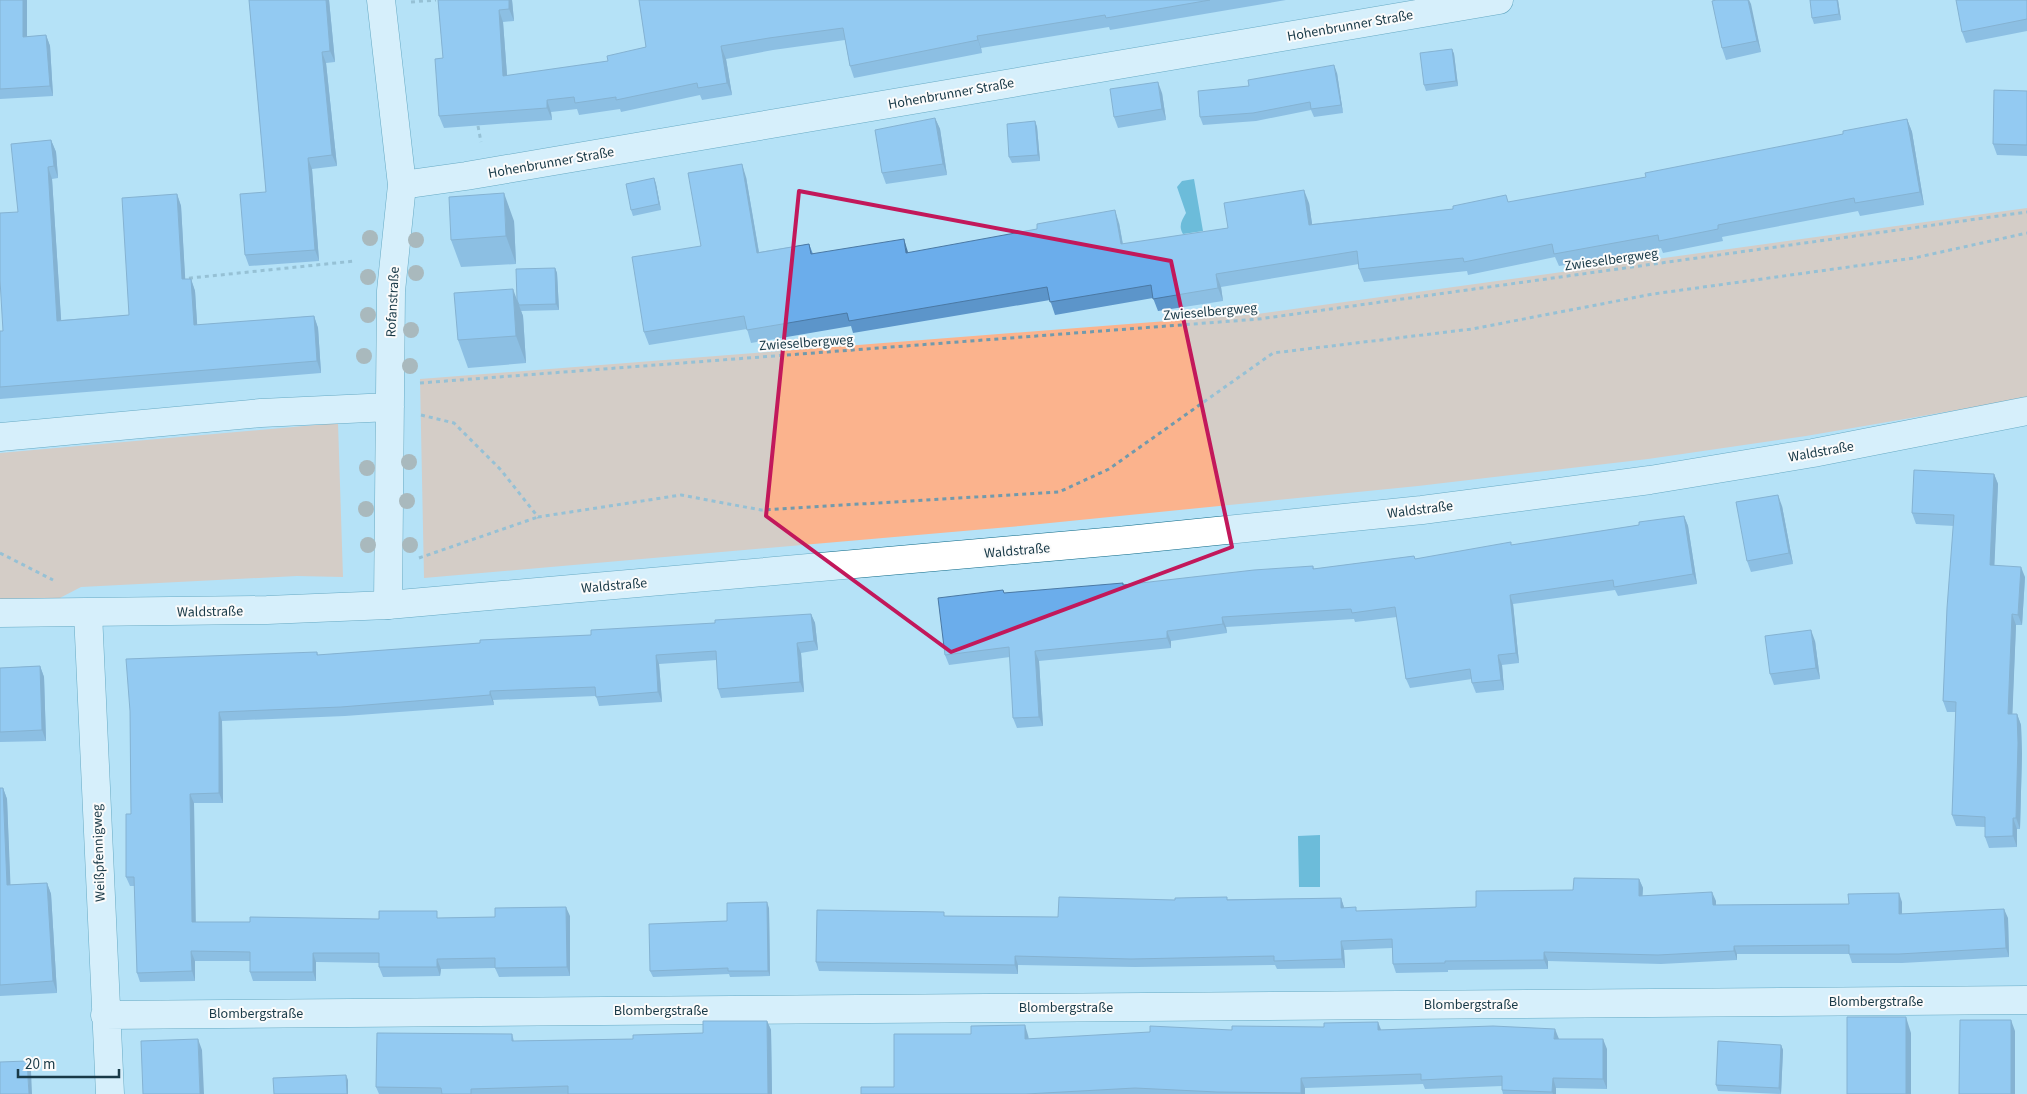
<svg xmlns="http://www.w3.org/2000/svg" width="2027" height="1094" font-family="'Source Sans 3',sans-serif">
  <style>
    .green { fill: #fbb38d }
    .water { fill: #168eb7 }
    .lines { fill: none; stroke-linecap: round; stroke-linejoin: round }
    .minor-casing { stroke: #0a6786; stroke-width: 29 }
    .tertiary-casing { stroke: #0a6786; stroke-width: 29 }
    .path { stroke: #729aac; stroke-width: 3; stroke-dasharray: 4 4; stroke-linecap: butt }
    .minor { stroke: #fff; stroke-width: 28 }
    .tertiary { stroke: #fff; stroke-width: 28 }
    .tree { fill: #9b8775 }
    .wall { fill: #5c95ca }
    .shaded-wall { fill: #4b79a4 }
    .building { fill: #6badeb; stroke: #4b79a4 }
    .marked { fill: none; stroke: #c2185b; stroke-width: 4; stroke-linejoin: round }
    .labels { text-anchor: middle; stroke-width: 4; stroke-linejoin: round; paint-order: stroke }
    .street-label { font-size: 14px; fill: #183947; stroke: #fbfbfb }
  </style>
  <rect width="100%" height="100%" fill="#b5e2f7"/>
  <!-- green -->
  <path class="green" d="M2027,208v190l-221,38 -158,23 -230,27 -398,40 -596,52 -4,-199 837,-65z
    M338,423l5,154 -46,-1 -216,11 -25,13h-56v-147z"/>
  <!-- water -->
  <path class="water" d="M1194,179l9,52 -20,3c-5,-8 -1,-14 3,-21l-9,-26 5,-6z
    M1320,835v52h-21l-1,-51z"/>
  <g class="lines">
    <defs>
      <path id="minor" d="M381,0l21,185 -11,106 -3,314
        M402,185l64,-9 1033,-176
        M0,437l261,-24 129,-6
        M88,613l22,481
        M105,1015l1922,-15"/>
      <path id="tertiary" d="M0,613l267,-3 121,-5 740,-65 294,-30 228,-30 163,-27 214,-42"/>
    </defs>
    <!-- minor casing -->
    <use href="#minor" class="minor-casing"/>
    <!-- tertiary casing -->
    <use href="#tertiary" class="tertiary-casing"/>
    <!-- path -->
    <path class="path" d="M411,2l25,-2
      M478,126l3,16
      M181,279l174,-18
      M420,383l839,-64 768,-107
      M421,415l33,8 47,47 37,47 143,-22 80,15 298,-18 50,-23 164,-116 199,-24 181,-35 261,-36 113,-25
      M0,553l53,27
      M419,558l119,-41"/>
    <!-- minor -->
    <use href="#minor" class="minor"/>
    <!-- tertiary -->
    <use href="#tertiary" class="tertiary"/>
  </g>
  <!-- trees -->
  <g class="tree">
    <circle cx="370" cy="238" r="8"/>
    <circle cx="416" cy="240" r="8"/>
    <circle cx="416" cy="273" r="8"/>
    <circle cx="368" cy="277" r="8"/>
    <circle cx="368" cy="315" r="8"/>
    <circle cx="411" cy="330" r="8"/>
    <circle cx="364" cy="356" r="8"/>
    <circle cx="410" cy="366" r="8"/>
    <circle cx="409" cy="462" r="8"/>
    <circle cx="367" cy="468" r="8"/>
    <circle cx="407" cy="501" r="8"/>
    <circle cx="366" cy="509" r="8"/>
    <circle cx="368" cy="545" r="8"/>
    <circle cx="410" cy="545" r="8"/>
  </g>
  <!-- wall -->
  <path class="wall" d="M0,0l27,37 19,-2 4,11 3,50 -53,3z
    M249,0h80l6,62 -9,1 11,103 -25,3 7,92 -70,5 -4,-11 21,-63z
    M438,0h74l2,21 -11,1 4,54 101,-15 38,-14 -7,-47h647l-176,30 -1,-3 -128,21 1,5 -128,25 -4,-12 -5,-26 -72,10 -47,9 6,36 -30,5 -2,-5 -79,17 -1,-3 -41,6 -2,-6 -26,3 1,8 -108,8 -5,-12 4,-58z
    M1716,0h33l12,52 -35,8 -4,-12z
    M1838,0l3,20 -27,4 -2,-6z
    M2027,0v31l-61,12 -4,-11z
    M1452,49l2,5 4,32 -32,5 -2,-6z
    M1337,73l6,40 -29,4 -3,-7 -55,11 -53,4 -3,-8 49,-31z
    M2027,91v65l-30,-1 -4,-11z
    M1162,93l4,27 -48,8 -4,-11z
    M935,118l5,11 7,46 -61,9 -4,-11z
    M1907,119l5,13 12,73 -64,11 -2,-5 -136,26 1,4 -60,12 -2,-5 -102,18 -4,-9 -87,18 -1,-4 -103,11 -5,-13v-5l-138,23 2,14 -65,10 -5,-13 -98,17 -5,-15 -197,33 -2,-7 -100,17 -4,-14 -98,16 -5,-13 102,-155 13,75 50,-8 4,10 95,-1 211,-30 4,21 105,-16 81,-25 3,21 141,-15 56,-7 137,-25 197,-43z
    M1035,121l2,6 3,34 -28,2 -3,-6z
    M51,140l5,12 2,26 -6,1 9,141 68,-5 48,-121 4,12 4,73h6l4,12 2,34 117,-9 4,12 3,45 -321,26v-68h3l15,-119z
    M654,178l2,6 5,26 -28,6 -2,-6z
    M514,221l2,43 -55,3 -10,-27z
    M555,268l2,5 2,37 -38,1 2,5 3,47 -58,5 -10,-28 59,-40z
    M1994,474l4,10 -4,81 31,12 -3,48h-6l-4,89h5l4,11 1,29 -2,75h-3v18l-28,1 -4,-11v-10l-29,-1 -4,-11 4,-103h-9l-4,-11 11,-175 -38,-2 -4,-11z
    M1782,506l11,58 -42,8 -4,-11z
    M1684,516l4,10 9,58 -79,12 -3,-6 -102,14 6,59 -17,2 2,25 -28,3 -4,-10v-4l-62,9 -4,-9 -9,-62 -42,5 -1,-3 -128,8 1,6 -56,8v7l-132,13 4,65 -26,2 -4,-10 -3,-61 -61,8 -4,-10 59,-62 120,-8 189,-19 1,3 100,-13 1,3 97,-14 127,-20z
    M811,614l4,9 3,27 -17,3 3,39 -83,6 -3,-9 -1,-29 -58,4 3,38 -63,4 -3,-10 -103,4 1,5 -149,11 -123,5 1,82h-29l1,119h55l189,-4 131,-2v60l-71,1 -4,-9 -54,1 -1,7 -57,1 -4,-10v-4l-63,-1v19h-63l-3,-9v-11h-55v20l-55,1 -3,-9 -2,-87h-5l-4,-9 5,-63 -1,-103 187,-59 1,3 273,-20z
    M1815,641l5,38 -46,6 -4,-11z
    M40,666l4,11 2,64 -46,1v-74z
    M0,788h3l4,11 3,86 37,-2 4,11 6,99 -57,3z
    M1639,879l4,9 -1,8 74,5v4l133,-1 53,-2v12l106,4 1,39 -107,6h-50l-3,-9h-112v6l-76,4 -113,-3v8l-100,1v2l-52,1 -3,-9 -1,-16 -48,2 1,18 -68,1 -2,-4 -140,2 -117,-2v9l-199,-3 -3,-9 130,-46 112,1 117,-17 166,-2 3,10 13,3 119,-4 97,-17z
    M769,908l1,68 -40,1 -1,-3 -76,3 -3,-6 77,-50z
    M767,1021l4,9 1,64h-393l-3,-7 136,-53 2,7 119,-2 70,-6z
    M1232,1030h149l178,9 48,10v40l-51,-1v6h-53l-1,-4v-4l-77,3 -2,-5 -118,4v6h-444l33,-7 134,-52 1,4z
    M1781,1045l2,5 -2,44 -63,-3 -2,-6z"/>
  <!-- shaded-wall -->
  <path class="shaded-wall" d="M23,0h4v47l-4,-10z
    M326,0h3l6,62 -5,-11z
    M509,0h3l2,21 -5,-12z
    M1748,0h1l2,4 10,48 -4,-11z
    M1837,0h1l3,20 -2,-6z
    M499,10l4,12 5,66 -5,-12z
    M46,35l4,11 3,50 -3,-10z
    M977,36l4,12 1,5 -4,-13z
    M721,46l5,13 6,36 -5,-12z
    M1452,49l2,5 4,32 -2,-5z
    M322,52l4,11 11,103 -5,-11z
    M1334,65l3,8 6,40 -2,-8z
    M1158,82l4,11 4,27 -4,-11z
    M547,100l4,12 1,8 -5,-12z
    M935,118l5,11 7,46 -4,-11z
    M1907,119l5,13 12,73 -4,-13z
    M1035,121l2,6 3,34 -2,-6z
    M51,140l5,12 2,26 -4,-12z
    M308,158l4,11 7,92 -4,-11z
    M742,164l4,13 15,88 -4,-12z
    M48,167l4,12 10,154 -5,-12z
    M654,178l2,6 5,26 -2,-6z
    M1304,190l5,13 5,34 -5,-12z
    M504,193l10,28 2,43 -10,-28z
    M177,194l4,12 5,86 -4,-13z
    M1115,210l4,13 6,34 -4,-13z
    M904,239l4,13 2,14 -4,-13z
    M555,268l2,5 2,37 -3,-6z
    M1216,274l5,13 2,14 -5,-13z
    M191,279l4,12 3,46 -4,-12z
    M513,289l10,27 3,47 -10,-27z
    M314,316l4,12 3,45 -4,-12z
    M1994,474l4,10 -4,91 -4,-10z
    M1778,495l4,11 11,58 -4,-11z
    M1684,516l4,10 9,58 -4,-10z
    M2021,567l4,10 -3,48 -4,-10z
    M1510,595l3,9 6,59 -3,-10z
    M811,614l4,9 3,27 -4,-9z
    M2012,614l4,11 -4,100 -4,-11z
    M1222,617l4,10 1,6 -4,-9z
    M1811,630l4,11 5,38 -4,-11z
    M1167,631l4,10v7l-4,-10z
    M797,643l4,10 3,39 -4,-10z
    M1035,651l4,10 4,65 -4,-9z
    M656,655l3,9 3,38 -4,-10z
    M1498,655l4,10 2,25 -3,-10z
    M40,666l4,11 2,64 -4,-11z
    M490,691l3,9 1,5 -4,-10z
    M219,712l3,9 1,82 -4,-10z
    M2017,714l4,11 1,29 -2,75 -4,-11z
    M3,788l4,11 4,98 -4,-12z
    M190,794l4,9 2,128 -4,-9z
    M2013,818l4,11v18l-4,-11z
    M1639,879l4,9 -1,17 -3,-9z
    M47,883l4,11 6,99 -4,-12z
    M1712,892l4,9v13l-3,-9z
    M1899,893l3,9v21l-3,-9z
    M1341,898l3,9v10l-3,-9z
    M767,902l2,6 1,68 -2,-5z
    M566,907l4,9v60l-3,-9z
    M2004,909l4,9 1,39 -3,-9z
    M1341,941l3,9 1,18 -3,-9z
    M1734,946l3,8v6l-3,-9z
    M191,951l4,10v20l-3,-10z
    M1544,952l4,9v8l-4,-9z
    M313,953l3,9v19l-3,-9z
    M1015,956l3,9v9l-3,-9z
    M437,959l4,10 -1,7 -3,-9z
    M1906,1017l5,16v61h-5z
    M2011,1020l4,11v63h-4z
    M767,1021l4,9 1,64h-4z
    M1378,1022l4,10 -4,-2z
    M1025,1025l3,10 1,14 -4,-10z
    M1555,1029l4,10 -1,10 -4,-10z
    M198,1039l4,11 2,44h-4z
    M1603,1039l4,10v40l-4,-10z
    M1781,1045l2,5 -2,44 -2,-6z
    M27,1061l4,10 1,23h-3z
    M346,1075l2,5v14h-1z
    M1301,1078l4,10v6h-4z
    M1553,1078l3,10v6h-3l-1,-2z"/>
  <!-- building -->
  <path class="building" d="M0,0h23v37l23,-2 4,51 -50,3z
    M249,0h77l4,51 -8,1 10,103 -24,3 7,92 -70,5 -5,-61 26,-2z
    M438,0h71v9l-10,1 4,66 105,-15 -1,-5 39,-9 -7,-47h571l-104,18 -1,-3 -128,21 1,4 -128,26 -7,-38 -74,10 -48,8 6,37 -29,5 -1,-5 -81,17v-3l-41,6 -1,-6 -27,3v8l-108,8 -4,-57 8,-1z
    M1716,0h32l9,41 -35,7 -10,-47z
    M1810,0h27l2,14 -27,4z
    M1956,0h71v19l-65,13z
    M1452,49l4,32 -32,4 -4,-32z
    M1334,65l7,40 -30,4 -1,-7 -57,11 -53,4 -2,-26 51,-5 -1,-6z
    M1158,82l4,27 -48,8 -4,-28z
    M1994,90l33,1v54l-34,-1z
    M935,118l8,46 -61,9 -7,-43z
    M1907,119l13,73 -65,11 -1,-5 -136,27v4l-59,12 -1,-6 -104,19 -2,-10 -88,18 -1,-4 -104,11 -2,-18 -141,23 2,14 -65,11 -2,-14 -101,17 -3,-15 -198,34 -2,-8 -100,17 -3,-14 -100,16 -12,-75 69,-11 -13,-73 54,-9 15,89 52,-9 2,10 93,-15 2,14 131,-24v-5l78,-14 6,34 107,-16 -4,-25 80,-13 5,35 144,-16v-3l53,-11 2,7 138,-25 -1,-4 198,-39v-3z
    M1035,121l3,34 -29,2 -2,-33z
    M51,140l3,26 -6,1 9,154 72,-6 -7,-117 55,-4 5,85h9l3,46 120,-9 3,45 -317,26v-56h3l-3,-51v-67l18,-1 -7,-68z
    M654,178l5,26 -28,6 -5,-26z
    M504,193l2,43 -55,4 -2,-43z
    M555,268l1,36 -37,1 -2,-5 -1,-31z
    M513,289l3,47 -58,4 -4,-47z
    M1914,470l80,4 -4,91 31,2 -3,48 -6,-1 -4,100h9l1,29 -2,75h-3v18l-28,1v-20l-33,-2 4,-113 -13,-1 4,-93 7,-93 -42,-2z
    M1778,495l11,58 -42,8 -11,-59z
    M1684,516l9,58 -79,13 -1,-7 -103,15 6,58 -18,2 3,25 -29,3 -2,-14 -64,10 -11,-72 -43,6 -1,-4 -129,8 1,7 -56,7v7l-132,13 4,66 -26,1 -4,-71 -64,8 -7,-57 65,-8 1,3 119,-10v2l131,-15 59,-4v3l101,-13 1,3 96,-17v3l128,-20v-3z
    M811,614l3,27 -17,2 3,39 -82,7 -2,-38 -60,4 2,37 -62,5 -1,-10 -105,4v4l-149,12 -122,5v81l-29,1 2,128h58v-5l129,2v-8h58v7l58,-1v-9l71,-1 1,60 -72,1v-10l-58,1v8h-58v-14h-66v19h-63v-20l-59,-1 1,20 -55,2 -3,-96h-8v-63h5l-1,-103 -4,-52 191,-7v3l163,-12v-3l111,-5v-5l124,-7v-3z
    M1811,630l5,38 -46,6 -5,-38z
    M40,666l2,64 -42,2v-64z
    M0,788h3l4,97 40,-2 6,98 -53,4z
    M1574,878l65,1v17l73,-4 1,13 136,-1 -1,-10 51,-1v21l105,-5 2,39 -107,6h-50v-9l-115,1v5l-76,4 -114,-3v8l-99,1v2l-52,1 -1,-25 -51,2 1,18 -68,2v-5l-143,3 -116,-3v9l-199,-3 1,-52 127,2v4l114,1 1,-20 116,3v-2l52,-1v3l114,-2v10l15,-1v4l120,-4v-16l97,-1z
    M767,902l1,69h-40v-3l-78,3 -1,-47 78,-3v-18z
    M1847,1017h59v77h-59z
    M1960,1020h51v74h-52z
    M703,1021h64l1,73h-200v-8l-97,3v5h-29l-1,-6 -65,-1 1,-54 135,1v7l121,-2v-4l70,-2z
    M1378,1022v8l115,-4 62,3 -1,10h49v40l-50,-1 -1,14 -50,-2v-14l-81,4v-6l-120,4v15l-84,-1 -82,-4 -109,6h-165v-7h33v-53h77v-8l54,-1v14l125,-7v-6l82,4v-4l92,1v-4z
    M198,1039l2,55h-57l-2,-53z
    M1718,1041l63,4 -2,43 -63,-3z
    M27,1061l2,33h-29v-32z
    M346,1075l1,19h-73l-1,-16z"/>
  <!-- marked area -->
  <path d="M0 0H2027V1094H0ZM799,191l372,70 61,286 -281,105 -185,-136z" fill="#b5e2f7" fill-opacity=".55" fill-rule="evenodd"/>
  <path class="marked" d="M799,191l372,70 61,286 -281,105 -185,-136z"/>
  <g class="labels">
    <!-- street labels -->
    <g class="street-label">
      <text transform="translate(1350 25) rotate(-10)" y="5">Hohenbrunner Straße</text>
      <text transform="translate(951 93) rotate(-10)" y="5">Hohenbrunner Straße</text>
      <text transform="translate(551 162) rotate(-10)" y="5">Hohenbrunner Straße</text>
      <text transform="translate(1611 259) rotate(-8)" y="5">Zwieselbergweg</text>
      <text transform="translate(392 302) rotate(-87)" y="5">Rofanstraße</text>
      <text transform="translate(1210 311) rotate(-5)" y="5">Zwieselbergweg</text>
      <text transform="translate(806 342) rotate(-4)" y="5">Zwieselbergweg</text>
      <text transform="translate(1821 451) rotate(-10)" y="5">Waldstraße</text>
      <text transform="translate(1420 509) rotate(-7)" y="5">Waldstraße</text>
      <text transform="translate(1017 550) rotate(-5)" y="5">Waldstraße</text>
      <text transform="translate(614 585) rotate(-5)" y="5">Waldstraße</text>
      <text transform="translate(210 611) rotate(-1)" y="5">Waldstraße</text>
      <text transform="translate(98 853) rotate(-92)" y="5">Weißpfennigweg</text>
      <text x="1876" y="1006">Blombergstraße</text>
      <text x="1471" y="1009">Blombergstraße</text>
      <text x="1066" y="1012">Blombergstraße</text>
      <text x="661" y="1015">Blombergstraße</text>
      <text x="256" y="1018">Blombergstraße</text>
    </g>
  </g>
  <!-- scale -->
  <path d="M18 1069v8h101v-8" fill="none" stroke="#183947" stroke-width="2.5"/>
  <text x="25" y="1069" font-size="15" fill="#183947" stroke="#fbfbfb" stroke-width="4" paint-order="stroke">20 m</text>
</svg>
